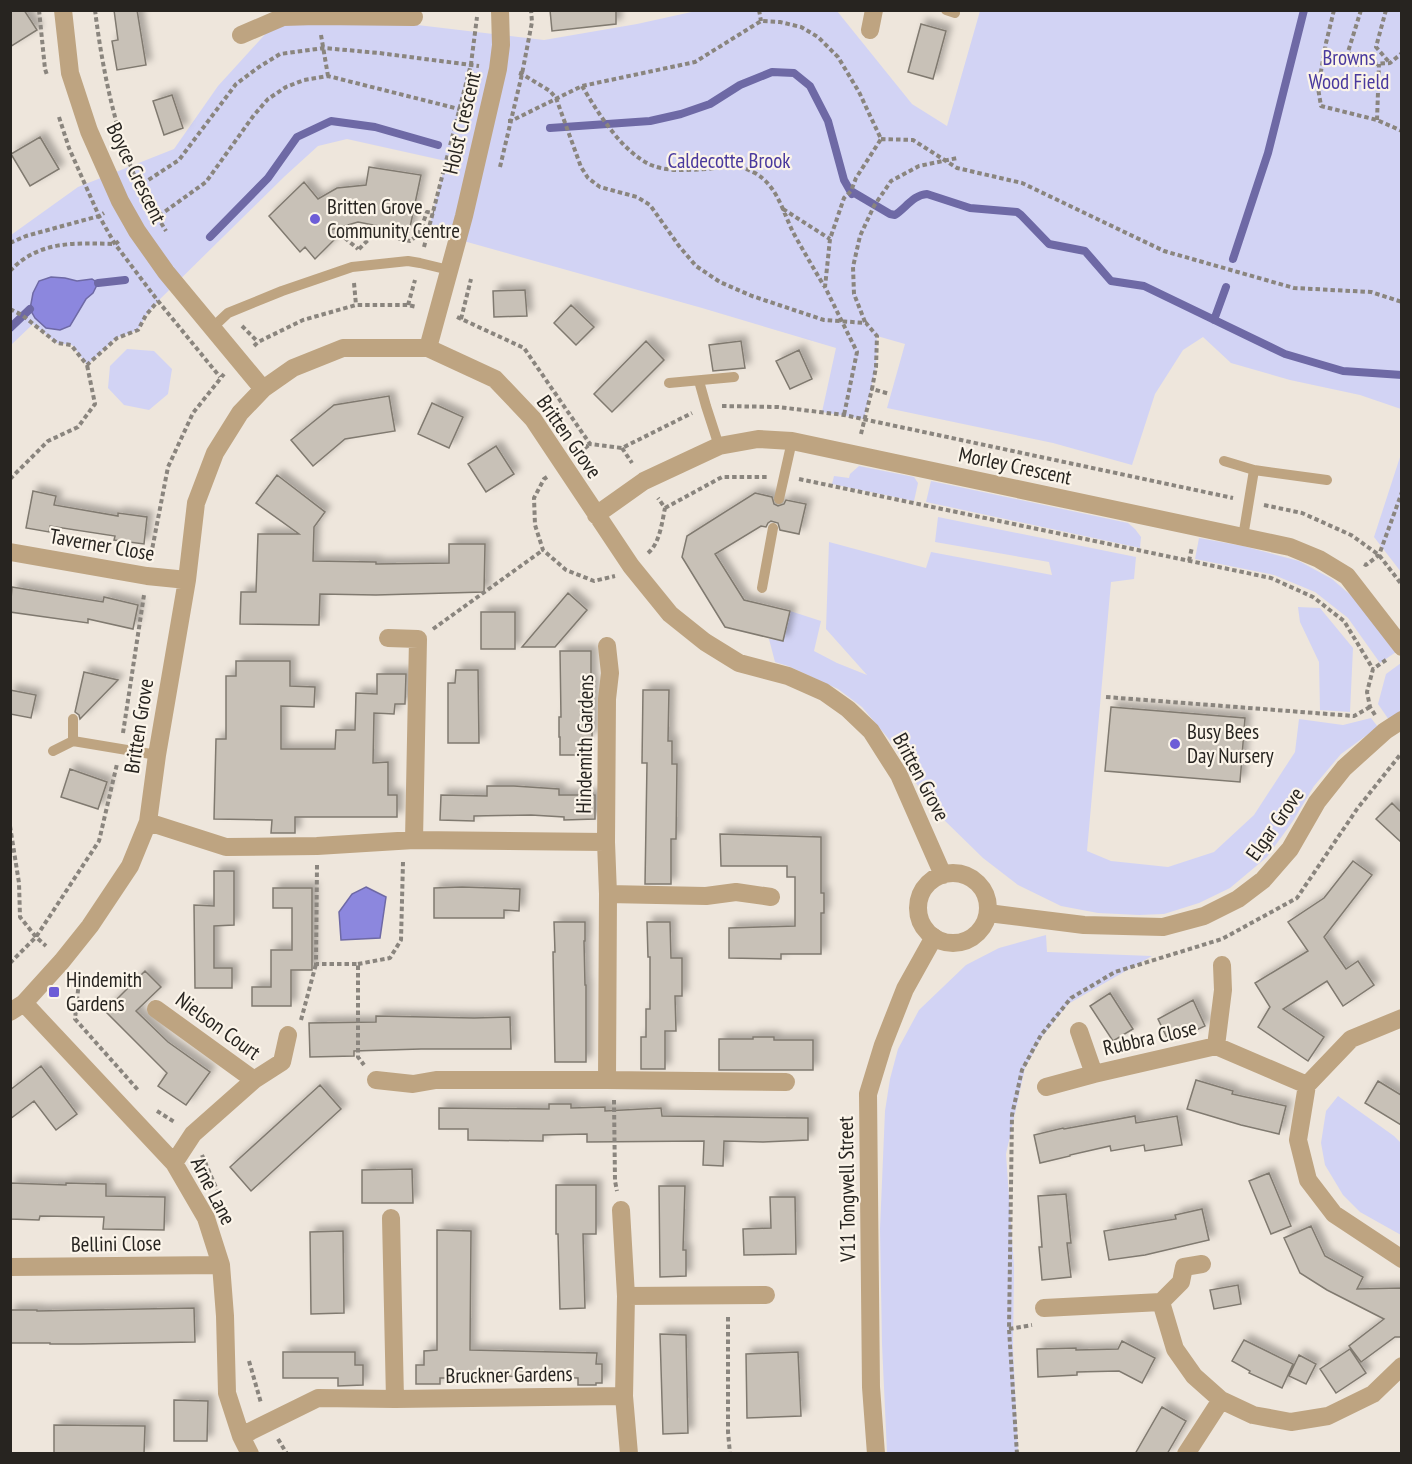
<svg xmlns="http://www.w3.org/2000/svg" width="1412" height="1464" font-family="'PT Sans Narrow',sans-serif">
  <style>
    .green { fill: #d2d3f4 }
    .water { fill: #8c87de; stroke: #6e69a5; stroke-width: 1.5 }
    .lines { fill: none; stroke-linecap: round; stroke-linejoin: round }
    .stream { stroke: #6e69a5; stroke-width: 8 }
    .building { fill: #c8c1b7; stroke: #807a70; stroke-width: 1.5; filter: url(#shadow) }
    .path { stroke: #8a857e; stroke-width: 4; stroke-dasharray: 4.5 3; stroke-linecap: butt }
    .service { stroke: #bea481; stroke-width: 10 }
    .minor { stroke: #bea481; stroke-width: 18 }
    .tertiary { stroke: #bea481; stroke-width: 18 }
    .poi-dot { fill: #6d5dd7; stroke: #fbf4e9; stroke-width: 2 }
    .labels { text-anchor: middle; stroke-width: 4.5; stroke-linejoin: round; paint-order: stroke }
    .park-label { font-size: 21px; fill: #49399e; stroke: #fbf4e9 }
    .street-label { font-size: 21px; fill: #272420; stroke: #fbf4e9 }
    .poi-label { font-size: 21px; fill: #272420; stroke: #fbf4e9; text-anchor: start }
  </style>
  <defs>
    <filter id="shadow"><feDropShadow dx="5.5" dy="-5.5" stdDeviation="3" flood-color="#0004"/></filter>
  </defs>
  <rect width="100%" height="100%" fill="#eee6dc"/>
  <!-- green -->
  <path class="green" d="M696,11h141l75,93 35,22 33,-115h421v398l-41,-14 -70,-15 -59,-17 -28,-26 -20,13 -28,44 -23,71 -79,-22 -166,-35 18,-64 -28,-8 -1,31 -12,52 -42,-7 14,-64 -134,-40 -274,-77 18,-70 -99,-22 -29,7 -33,30 -127,125 -12,14 -8,15 -22,8 -29,27 -15,-20 -15,-2 -24,-19 -22,21v-110l67,-48 96,-38 44,-63 51,-56 14,-13 126,7 135,16 93,-16z
    M127,349l27,2 18,18 -4,25 -19,16 -25,-5 -16,-17 2,-22z
    M1401,454l1,118h-1l-27,-35z
    M859,466l55,11 4,6 -4,18 -82,-17 2,-8 15,2 1,-4z
    M931,481l197,42 7,6 6,8 -1,11 -214,-46z
    M938,517l198,40 -2,22 -23,3 -24,269 24,10 57,6 46,-15 40,-37 41,-63 4,-33 44,6 28,-7 7,9 -37,27 -27,32 -21,35 -26,36 -37,31 -31,15 -35,11 -25,1 -41,-2 -37,-7 -43,-21 -35,-27 -42,-41 -31,-42 -17,-31 -31,-37 -24,-18 -50,-23 -13,-4 -6,-23 14,2 7,-30 31,10 -7,30 23,12 30,12 -41,-46 3,-87 97,26 5,-16 121,23 -3,-13 -114,-20z
    M1199,538l44,8 56,15 33,18 29,25 35,48 -16,11 -32,-45 -33,-26 -41,-17 -79,-16z
    M1298,607l22,1 33,40 -3,64 -30,-2 -1,-48 -19,-40z
    M1401,663v49l-12,8 -11,-16 8,-30z
    M1046,935l1,17 105,4 -84,48 -26,33 -17,31 -19,86 8,113 -1,81 5,105h-131l-5,-109 -2,-115 5,-118 5,-32 8,-30 21,-39 47,-45 33,-17z
    M1338,1096l56,40 7,7v92l-41,-23 -17,-17 -18,-30 -4,-22 5,-32z"/>
  <!-- water -->
  <path class="water" d="M51,277l14,1 12,3 15,-2 6,4 -5,10 -7,6 -16,27 -10,4 -14,-2 -11,-10 -5,-9 3,-16 6,-12z
    M366,887l20,10 -6,41 -39,2 -2,-28 13,-18z"/>
  <g class="lines">
    <!-- stream -->
    <path class="stream" d="M550,128l100,-7 31,-7 29,-10 30,-19 32,-13 22,1 16,13 18,35 16,59 8,14 -1,-3 39,23 5,1c11,-7 18,-20 32,-21l43,14 47,4 4,3 28,29 36,7 26,30 33,5 141,68 58,17 59,4
      M210,237l58,-59 29,-41 34,-16 44,6 63,18
      M1233,259l35,-106 36,-143
      M98,283l27,-3
      M1214,320l12,-33
      M10,328l20,-19"/>
  </g>
  <!-- building -->
  <path class="building" d="M10,10h14l13,20 -27,17z
    M114,10h23l9,55 -29,5 -5,-29 6,-1z
    M550,10h66v14l-64,7z
    M921,24l25,7 -13,48 -25,-7z
    M172,95l11,33 -19,7 -11,-34z
    M40,137l19,32 -29,17 -19,-32z
    M369,167l52,8 -12,57 -51,-10 -31,9 7,9 -19,19 -10,-12 -5,5 -31,-36 35,-34 14,17 19,-11 29,-3z
    M525,290l2,26 -33,1 -1,-26z
    M571,305l23,22 -18,18 -22,-22z
    M646,341l18,19 -52,52 -18,-18z
    M741,341l4,27 -32,3 -4,-26z
    M799,350l13,29 -22,10 -14,-28z
    M389,396l6,35 -50,8 -32,27 -22,-26 43,-35z
    M432,403l31,14 -14,31 -31,-14z
    M496,446l18,28 -28,18 -18,-28z
    M277,475l48,37 -11,15 -1,34 63,1v2l73,-1v-19h36l-1,48 -108,3 -56,-1 -1,31 -79,-1 1,-32h15l2,-58h41l-43,-31z
    M33,491l23,5 -2,9 64,11v-3l29,4 -3,27 -30,-4 1,-4 -65,-10 -1,6 -23,-4z
    M755,493l17,4 2,7 4,2 6,-2 2,-4 20,4 -7,30 -19,-4 -2,-7 -7,-2 -3,2 -2,4 -5,-1 -46,28 29,46 46,11 -7,30 -58,-14 -43,-70 5,-21z
    M12,587l91,15 1,-5 34,8 -5,24 -45,-10v4l-78,-11z
    M568,593l19,17 -32,37h-33z
    M481,612h34v37h-34z
    M560,651h31v31h2l-1,55h-9v18h-23v-18h-1v-20h2z
    M236,661h54v25l25,1 -1,20 -33,-1v43h54l1,-19h19l1,-37 21,1v-20h29l-1,30h-10l-1,10 -20,-1 -1,50 15,-1v33h9v22h-102v16h-24l1,-13 -58,-1 2,-80h10v-63h10z
    M456,670h22l1,73h-31v-60h7z
    M84,672l34,8 -38,39 -1,-4 -4,-3z
    M10,690l26,5 -5,23 -21,-4z
    M643,690h26l-1,51h4v23h5l-1,75h-5v45h-26l2,-121h-5z
    M1111,707l134,11 -5,64 -135,-11z
    M70,769l37,13 -9,27 -37,-12z
    M487,786h27l45,3v6h36v24l-31,1v-3l-33,-2 -57,1v5l-34,-1 1,-25 46,1z
    M1392,803l9,9v30l-25,-23z
    M720,834l101,3v56h3v20h-3v41h-40v5l-52,-1v-30l66,-2v-49h-8v-11h-66z
    M1353,861l19,14 -48,62 22,32 12,-8 16,24 -31,21 -16,-25 -44,28 41,28 -16,24 -50,-34 12,-20 -15,-24 53,-32 -20,-29 36,-24z
    M214,871h20v54l-20,1v42h18v20h-37l-1,-83 20,1z
    M462,887l58,2 -1,22 -15,-1v8h-70v-30z
    M273,888h39v82h-21v36h-39v-19h19v-37h21v-42h-19z
    M554,922h31v19h-1l1,44h1v77h-31l-2,-110h2z
    M647,922h23l1,36h11v38h-7l1,35h-11v38h-24v-32h5v-28h4v-52h-2z
    M145,971l16,16 -25,24 32,31 42,30 -24,33 -28,-19 9,-13 -62,-62z
    M1110,993l23,36 -20,12 -23,-35z
    M1193,1000l12,26 -19,9 -1,-4 -17,9 -10,-21z
    M376,1016l98,2 36,-1 1,32h-90l-67,2v5l-44,1 -1,-34 67,-1z
    M753,1037h21v3h39v30h-94v-31h34z
    M41,1066l36,48 -21,16 -22,-29 -24,18v-29z
    M1196,1080l37,11 -1,3 54,12 -7,28 -38,-9 -54,-16z
    M1378,1081l23,14v30l-36,-22z
    M320,1085l21,24 -90,82 -21,-24z
    M549,1104h22v4l34,-1v4l56,-3 1,8 146,2v22l-45,2 -39,-1 -1,25 -20,-1 1,-24 -117,1v-8l-44,1v6l-75,-1v-11h-29v-21l110,1z
    M1135,1116l1,7 41,-7 5,29 -37,6 -1,-6 -33,6 -1,-5 -40,9v1l-30,7 -6,-28 29,-7 1,1z
    M412,1169l1,34h-51v-33z
    M1269,1173l22,53 -20,8 -22,-53z
    M10,1183l56,2v-2l40,1v12l59,1 -1,33 -61,-1 1,-12 -64,-1 -1,4 -29,-1z
    M556,1185h40v49h-13l2,74 -25,1 -2,-75h-2z
    M659,1186h26l-2,64h3v26l-26,1z
    M1066,1194l5,49h-4l4,34 -29,3 -3,-33h3l-4,-51z
    M770,1197h25l1,57 -52,1 -1,-26 28,-1z
    M1202,1209l7,31 -64,15 -36,5 -5,-29 72,-12 -1,-4z
    M1311,1226l14,30 38,21 -6,12 44,-1v49h-6l-34,25 -12,-16 35,-27 -57,-29 -27,-17 -16,-35z
    M437,1230l34,1 -1,119 127,3 -1,11h6v19h-6v2h-18v-7l-82,-2v2h-56v6h-24v-19h8v-14l13,-1z
    M343,1231l1,82 -33,1 -1,-82z
    M1238,1285l3,19 -27,5 -4,-19z
    M194,1308l1,34 -115,2h-30v-1h-40v-33h27v1z
    M660,1334l26,1 2,98 -25,1z
    M1244,1340l49,24 -11,24 -33,-15 1,-2 -18,-10z
    M1122,1341l33,17 -13,25 -23,-12 -42,1v3l-39,2 -1,-28 39,-1v2l42,-1z
    M1350,1349l16,24 -30,20 -16,-24z
    M283,1352h72v13h8v20l-25,1v-8h-55z
    M798,1352l3,64 -54,2 -1,-64z
    M1299,1355l17,9 -10,20 -17,-8z
    M174,1400l34,1 -1,40h-33z
    M1162,1407l24,14 -19,33h-32z
    M54,1425l91,1 -1,28h-90z"/>
  <g class="lines">
    <!-- path -->
    <path class="path" d="M39,10l6,59 2,6
      M95,10c7,57 20,122 43,174 8,16 19,32 28,47
      M759,10l2,11
      M1334,10l-8,33 -8,45 3,18 56,14 25,11
      M1361,10l-13,42 11,13 31,-2 12,-10
      M1386,10l-10,37 13,15
      M321,35l7,41
      M519,73l3,1 28,17 6,7 25,69 7,11 12,9 37,10 13,8 29,41 17,20 24,16 32,14 72,24 42,3 11,13 -1,31 -4,22 18,5
      M582,86c16,27 40,66 69,79 17,7 37,5 55,4 22,-2 28,-7 49,4 23,13 28,40 39,61 10,18 20,35 30,52
      M59,117l10,31 30,68 16,28 43,57 62,76
      M1377,120l2,-56
      M508,121h3l71,-35 113,-24 66,-41 19,1 21,5 17,10 20,20 21,35 22,47 -25,39 -5,13 -7,7 -14,41 -5,48 32,65 -13,63
      M881,139l32,1 44,28 65,15 142,68 130,37 77,4 31,10
      M500,167l22,-93 10,-52 -1,-12
      M136,188l43,-28 57,-76 23,-17 21,-13 44,-6 55,5 100,13
      M783,209l47,30
      M153,220l53,-38 48,-67 14,-16 18,-12 18,-7 24,-4 131,33 7,3
      M339,233l19,16
      M386,236l1,-8
      M10,243l16,-7 73,-20 5,-3
      M424,247l47,-183 6,-47
      M359,249l13,-13h14l24,5 9,-7 8,-22 7,1
      M10,271c29,-31 66,-28 105,-27l4,-3
      M354,283l2,22
      M408,305l7,-25
      M10,309l12,6 35,28 14,2 16,20 30,-27 21,-8 8,-15 12,-14
      M457,317l67,31 66,96 32,4 70,-35
      M461,319l10,-40
      M865,322l-11,-28 -1,-27 7,-31 14,-30 17,-25 28,-15 38,-8
      M242,326l16,16
      M254,346l4,-4 45,-22 53,-15h52l9,2
      M722,406l56,1 66,8 389,83
      M861,434l11,-45
      M622,448l10,15
      M579,453l11,-9
      M547,477l-3,2 -10,19 1,27 8,25 23,20 28,11 21,-5
      M10,479l38,-38 30,-14 17,-23 -8,-39
      M799,479l472,99 42,19 31,24 29,48
      M1264,505l38,8 49,22 28,20 23,30
      M665,508l57,-31h46
      M648,553c12,-10 14,-31 17,-45l-7,-10
      M151,555l17,-88 25,-54 31,-39
      M1189,561l3,-14
      M1364,564l2,1 13,-10 23,-63
      M433,629l110,-79
      M1106,697l248,19 16,-9
      M1375,715l-5,-8 -3,-15 6,-23 13,-9
      M123,733l21,-138
      M10,826l9,57 1,34 16,20 10,9
      M317,865l-1,99h42v93l6,8
      M10,963l26,-26 63,-96 18,-77
      M358,964l32,-6 11,-18 2,-78
      M74,976l5,5 -4,38 63,71
      M301,1020l15,-56
      M614,1100l1,81 2,10
      M157,1111l19,12
      M202,1155l15,35
      M728,1317v115l2,22
      M1009,1329l23,-4
      M249,1361l12,42
      M278,1439l9,15
      M1017,1454l-8,-125 3,-214 10,-45 19,-35 30,-37 44,-26 107,-33 75,-41 60,-89 43,-54"/>
    <!-- service -->
    <path class="service" d="M946,10l9,3
      M212,328l16,-15 54,-22 70,-24 56,-6 12,2 29,7
      M699,381l7,25 13,40
      M669,383l65,-6
      M1224,461l30,9 73,10
      M779,499l13,-58
      M1243,537l11,-67
      M762,588l11,-60
      M73,719v22
      M53,751l20,-10 84,14"/>
    <!-- minor -->
    <path class="minor" d="M63,10l7,63 19,58 31,70 17,30 29,41 97,117
      M870,30l4,-20
      M241,35l42,-18 33,-1 98,1
      M428,348l36,-132 34,-147 3,-24 -1,-35
      M596,515l48,-34 75,-35 39,-7 34,2 498,106 29,12 28,17 55,71
      M10,552l137,24 40,4
      M388,638l30,1 -4,201
      M148,822l78,25 91,-1 97,-6 192,2 2,52 -1,186
      M606,842l1,-143 3,-26 -3,-27
      M918 908a35 35 0 1 1 70 0a35 35 0 1 1-70 0Z
      M608,894l98,2 30,-4 35,5
      M988,913l96,12 79,2 41,-11 34,-17 25,-19 27,-31 27,-47 27,-34 41,-37 17,-11
      M24,1003l150,160 32,55 15,47 4,51 2,77 14,43 9,18
      M156,1009l98,71
      M10,1012l14,-9 38,-42 28,-35 40,-60 18,-44 9,-67 30,-175 9,-77 19,-50 25,-40 23,-24 30,-21 50,-20h85l67,31 38,40 98,147 39,48 35,28 34,21 49,13 36,16 24,17 23,22 28,44 44,100
      M1402,1018l-51,21 -44,46 -9,55 10,40 26,34 68,45
      M1079,1031l15,43
      M1216,1046l7,-56 -1,-25
      M376,1080l37,4 23,-4h171l179,2
      M1046,1087l48,-13 122,-28 91,39
      M174,1163l19,-29 61,-54 28,-18 6,-27
      M391,1218l4,181
      M10,1267l211,-2
      M626,1296l140,-1
      M1161,1302l14,47 19,27 27,24 32,15 38,7 37,-6 45,-22 29,-28
      M1044,1308l117,-6 20,-20 3,-15 18,-3
      M624,1396l5,58
      M241,1436l77,-38 77,1 229,-3 2,-100 -5,-86
      M1186,1454l35,-54"/>
    <!-- tertiary -->
    <path class="tertiary" d="M876,1454l-5,-67 -3,-293 15,-49 22,-56 29,-52"/>
  </g>
  <!-- markers -->
  <g class="poi-dot">
    <circle cx="315" cy="219" r="6"/>
    <circle cx="1175" cy="744" r="6"/>
    <rect x="48" y="986" width="12" height="12" rx="3"/>
  </g>
  <g class="labels">
    <!-- park labels -->
    <g class="park-label">
      <text x="1349" y="65">Browns<tspan x="1349" dy="24">Wood Field</tspan></text>
      <text x="729" y="168">Caldecotte Brook</text>
    </g>
    <!-- street labels -->
    <g class="street-label">
      <text transform="translate(462 123) rotate(-77)" y="7">Holst Crescent</text>
      <text transform="translate(136 173) rotate(64)" y="7">Boyce Crescent</text>
      <text transform="translate(569 437) rotate(55)" y="7">Britten Grove</text>
      <text transform="translate(1015 466) rotate(12)" y="7">Morley Crescent</text>
      <text transform="translate(102 545) rotate(10)" y="7">Taverner Close</text>
      <text transform="translate(139 726) rotate(-81)" y="7">Britten Grove</text>
      <text transform="translate(585 744) rotate(-89)" y="7">Hindemith Gardens</text>
      <text transform="translate(921 777) rotate(62)" y="7">Britten Grove</text>
      <text transform="translate(1275 824) rotate(-55)" y="7">Elgar Grove</text>
      <text transform="translate(218 1026) rotate(36)" y="7">Nielson Court</text>
      <text transform="translate(1150 1038) rotate(-13)" y="7">Rubbra Close</text>
      <text transform="translate(847 1189) rotate(-91)" y="7">V11 Tongwell Street</text>
      <text transform="translate(213 1191) rotate(63)" y="7">Arne Lane</text>
      <text transform="translate(116 1244) rotate(-1)" y="7">Bellini Close</text>
      <text transform="translate(509 1375) rotate(-1)" y="7">Bruckner Gardens</text>
    </g>
    <!-- poi labels -->
    <g class="poi-label">
      <text x="327" y="214">Britten Grove<tspan x="327" dy="24">Community Centre</tspan></text>
      <text x="1187" y="739">Busy Bees<tspan x="1187" dy="24">Day Nursery</tspan></text>
      <text x="66" y="987">Hindemith<tspan x="66" dy="24">Gardens</tspan></text>
    </g>
  </g>
  <!-- border -->
  <rect width="1412" height="1464" fill="none" stroke="#272420" stroke-width="24"/>
</svg>
